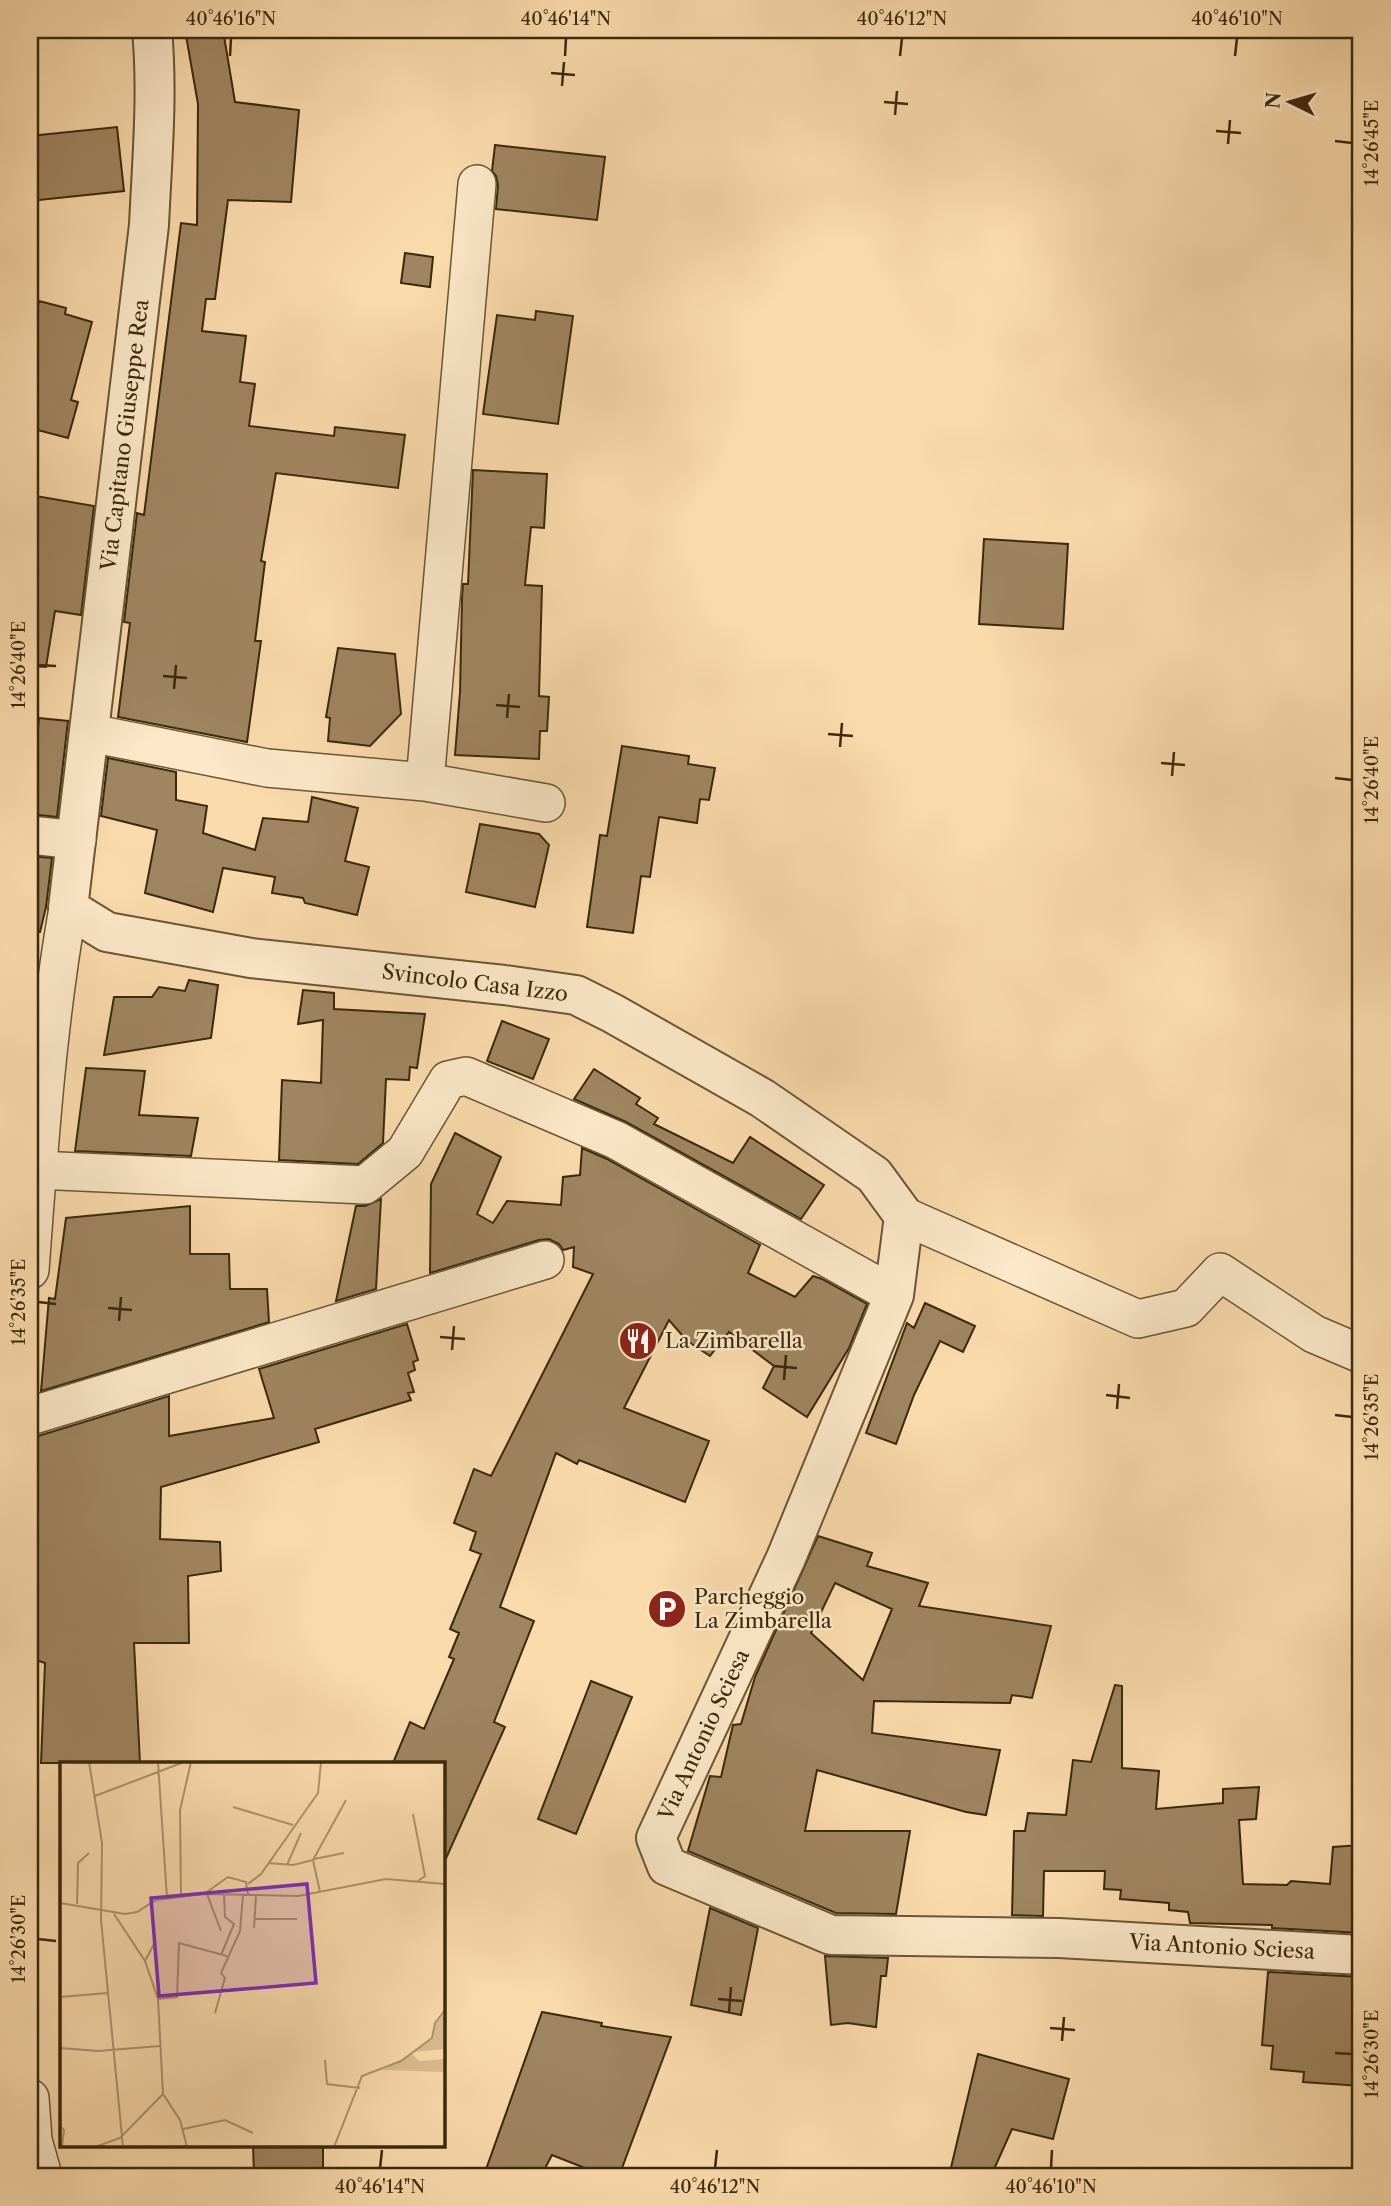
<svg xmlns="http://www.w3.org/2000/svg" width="1391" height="2206" font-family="'Libre Caslon Text',serif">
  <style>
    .building { fill: #9f8560; stroke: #3c280d; stroke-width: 2; fill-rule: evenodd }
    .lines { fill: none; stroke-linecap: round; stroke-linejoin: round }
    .minor-casing { stroke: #6c5535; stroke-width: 40 }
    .tertiary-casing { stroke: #6c5535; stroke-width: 42 }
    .minor { stroke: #fce8c9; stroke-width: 37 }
    .tertiary { stroke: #fce8c9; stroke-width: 38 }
    .ticks { fill: none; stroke: #3c280d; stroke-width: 2.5 }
    .labels { text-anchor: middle; stroke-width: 5; stroke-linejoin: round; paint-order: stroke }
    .street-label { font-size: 21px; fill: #3c280d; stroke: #fce8c9 }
    .poi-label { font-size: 21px; fill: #3c280d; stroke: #fce8c9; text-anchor: start }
    .inset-road { fill: none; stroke: #ae936c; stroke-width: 2 }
    .view { fill: #7b2cbf; fill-opacity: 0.15; stroke: #7b2cbf; stroke-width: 3.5 }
    .inset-edge { fill: none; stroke: #3c280d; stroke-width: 3.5 }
    .neatline { fill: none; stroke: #3c280d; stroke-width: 2.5 }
    .ticks-label { font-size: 18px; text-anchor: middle; fill: #3c280d }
  </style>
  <rect width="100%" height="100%" fill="#fadbac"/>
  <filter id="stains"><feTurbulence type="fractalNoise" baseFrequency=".00286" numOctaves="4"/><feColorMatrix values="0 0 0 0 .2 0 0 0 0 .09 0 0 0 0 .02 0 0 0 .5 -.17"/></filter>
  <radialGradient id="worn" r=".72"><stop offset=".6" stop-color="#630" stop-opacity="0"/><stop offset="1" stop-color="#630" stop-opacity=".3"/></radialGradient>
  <!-- building -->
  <path class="building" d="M185,30h38l12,72 64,8 -8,92 -63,-2 -13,99h-9l-4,32 44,5 -6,46 15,2 -6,42 85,10 1,-9 70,8 -7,53 -122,-15 -15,88 4,1 -10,79h6l-14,101 -129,-25 12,-94 -6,-1 13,-109 7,2 37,-292 16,2 1,-121z
    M117,127l7,64 -94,10v-65z
    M495,145l110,12 -8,63 -101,-11 2,-24 -2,-9 -4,-5z
    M405,253l28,4 -3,30 -29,-4z
    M39,301l27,7 -1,6 27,8 -21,78 7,2 -10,36 -38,-10v-124l8,2z
    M536,311l37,5 -15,108 -75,-10 14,-99 38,5z
    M473,470l74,4 -3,54 -13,-1 -6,58 17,1 -3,110 10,1 -2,34h-7l-1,28 -84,-4 5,-63 2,-93 1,-15h5z
    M30,495l64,11 -13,109 -26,-4 -9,56 -16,-1z
    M984,539l84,5 -5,85 -84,-5z
    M338,648l57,6 6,60 -31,32 -42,-5 2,-23 -4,-1z
    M39,718l29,3 -11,96 -27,-3z
    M622,746l67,10 -1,8 27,4 -6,32 -9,-1 -3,24 -38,-6 -9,60 -9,-1 -8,57 -46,-6 13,-92 7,1z
    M108,758l68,14v28l31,6 -4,27 52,17 8,-32 45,4 4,-25 46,11 -13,53 24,6 -12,48 -52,-12 -2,-5 -31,-5 3,-16 -52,-9 -10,44 -68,-19 12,-63 -56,-14z
    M480,824l59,10 10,11 -14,62 -69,-15z
    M30,856l22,2 -6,49 -6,25 -10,-1z
    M189,980l29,5 -7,53 -107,17 10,-58h38l7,-10 26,4z
    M303,990l31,3v16l91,5 -8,54 -7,-1 -1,13 -23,-1 -3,64 -25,21 -79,-4 3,-80 39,3 2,-63 -25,4z
    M502,1021l47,18 -16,40 -46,-18z
    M86,1068l59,3 -6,44 59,3 -7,38 -116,-5z
    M594,1069l46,29 -4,6 22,14 -4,6 79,39 17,-26 74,48 -23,34 -175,-97 -52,-23z
    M455,1133l46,24 -24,57 16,9 14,-22 54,4 2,-28 17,-2 2,-27 25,11 153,86 -12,28 47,24 18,-21 9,3 45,25 -18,44 -42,69 -44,-29 11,-22 -45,-34 -19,24 -23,-15 -18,-21 -45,88 85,33 -24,61 -106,-42 -2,4 -21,-11 -56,154 34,14 -40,101 11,5 -62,138v-102h-50l17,-41 14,7 30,-70 -5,-2 10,-24 -9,-4 31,-75 -11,-4 6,-18 -22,-9 20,-54 17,7 102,-202 -20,-7 1,-20 -11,3 -4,-6 -10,-5 -10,1 -109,33 1,-89z
    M381,1199l-5,90 -40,12 20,-95h9z
    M190,1206v48h39l1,35h37l2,33 -228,69 8,-93 6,1 11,-81z
    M925,1303l50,23 -12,26 -23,-11 -26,54 -18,49 -30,-11 41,-110 7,5z
    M407,1324l11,36 -5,2 2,8 -7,3 6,19 -6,1 3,7 -96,29 4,13 -158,45 -1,52 60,3 1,29 -33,5 1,67h-55l6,120h-99l4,-100 -9,-3 2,-224 131,-40v40l105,-18 -15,-49z
    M818,1536l54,17 -5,13 61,17 -9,23 132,20 -19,72 -20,-3 -2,8 -136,-2 -2,32 128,17 -14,65 -20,-3 -149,-42 -12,61h105l-14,83 -60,-1 -148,-62 22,-75 11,1 12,-52 8,-1 14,-47zM835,1583l57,26 -29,71 -52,-47z
    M591,1681l41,16 -56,137 -38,-15z
    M1115,1685l7,1v82l37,3 -3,38 67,-6v-14l36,-2 -3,32 -17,1 4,64 44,1 4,-4 39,3 3,-37 28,-2v88l-89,-5v-3l-82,-2 -2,-11 -19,-2v-7l-49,-4 1,-9 -17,-1 1,-18h-61l-1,45 -31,-1 2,-84h11l3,-18 38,2 7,-55 18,2z
    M710,1908l48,20 -17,87 -50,-10z
    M825,1956l63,2 -2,18h-5l-5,51 -28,-4 -17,2z
    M1268,1972l93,5v109l-58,-4 1,-10 -33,-3 2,-23 -11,-1z
    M542,2012l60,11 -1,3 70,11 -52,139h-14l-53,-21 -11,21 -57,-1z
    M978,2054l91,25 -16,60 -41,-10 -21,47h-42z
    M253,2145h70v28l-69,1z"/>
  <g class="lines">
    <defs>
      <path id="minor" d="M90,733l177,35 158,14 121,21
        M425,782l52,-598
        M30,835l47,5
        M37,1170l328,15 40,-33 43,-72 18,-4 150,64 278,155
        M904,1216l234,103 48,-11 34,-36 94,62 47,20
        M30,1270c9,-121 17,-243 38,-362
        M30,1416l515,-156
        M30,2098l3,42 10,36"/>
      <path id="tertiary" d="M152,30c6,64 0,130 -3,195l-81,683 39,24 144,26 253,27 72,10 36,18 150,85 112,77 30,41 -10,79 -108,263 -130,280 11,28 164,69 228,3 302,17"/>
    </defs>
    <!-- minor casing -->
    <use href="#minor" class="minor-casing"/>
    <!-- tertiary casing -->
    <use href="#tertiary" class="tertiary-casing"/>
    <!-- minor -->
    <use href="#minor" class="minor"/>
    <!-- tertiary -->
    <use href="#tertiary" class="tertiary"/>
  </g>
  <!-- ticks -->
  <path class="ticks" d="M230,56l1,-18M565,56l1,-18M900,56l2,-18M1235,56l2,-18M551,73l24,2M562,86l2,-24M884,102l24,2M895,115l2,-24M1216,131l25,2M1335,141l17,2M1228,144l2,-24M38,665l18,1M163,676l24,2M174,689l2,-24M496,705l24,2M507,718l2,-24M828,734l25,2M840,747l2,-24M1161,763l24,2M1172,776l2,-24M1335,778l17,2M38,1302l18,2M108,1308l24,2M119,1321l2,-24M440,1337l25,2M452,1350l2,-24M773,1366l24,2M784,1380l2,-25M1106,1395l24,3M1117,1409l2,-25M1335,1415l17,2M38,1939l18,2M718,1999l24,2M729,2012l2,-25M1050,2028l25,2M1062,2041l2,-24M1335,2053l17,1M380,2168l2,-18M715,2168l2,-18M1051,2168l1,-18"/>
  <!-- icons -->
  <defs>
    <symbol id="restaurant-disc" viewBox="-11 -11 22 22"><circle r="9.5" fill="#8f2418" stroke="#fce8c9"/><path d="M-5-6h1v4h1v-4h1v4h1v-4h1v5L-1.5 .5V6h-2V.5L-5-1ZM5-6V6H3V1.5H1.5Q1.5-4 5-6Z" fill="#fff"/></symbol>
    <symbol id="parking-disc" viewBox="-11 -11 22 22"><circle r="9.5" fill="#8f2418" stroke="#fce8c9"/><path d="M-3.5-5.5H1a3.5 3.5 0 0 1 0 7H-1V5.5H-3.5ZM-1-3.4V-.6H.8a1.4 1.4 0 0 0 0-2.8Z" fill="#fff"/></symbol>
  </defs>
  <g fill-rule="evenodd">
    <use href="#restaurant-disc" x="616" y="1319" width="44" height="44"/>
    <use href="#parking-disc" x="645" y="1587" width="44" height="44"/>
  </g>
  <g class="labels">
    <!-- street labels -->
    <g class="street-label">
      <text transform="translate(125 435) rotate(-83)" y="7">Via Capitano Giuseppe Rea</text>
      <text transform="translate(475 983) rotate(7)" y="7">Svincolo Casa Izzo</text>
      <text transform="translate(704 1735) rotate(-65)" y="7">Via Antonio Sciesa</text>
      <text transform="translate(1222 1947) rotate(3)" y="7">Via Antonio Sciesa</text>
    </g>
    <!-- poi labels -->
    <g class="poi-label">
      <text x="665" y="1348">La Zimbarella</text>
      <text x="694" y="1604">Parcheggio<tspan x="694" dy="24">La Zimbarella</tspan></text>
    </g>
  </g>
  <!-- overview -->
  <g transform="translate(60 1762)">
    <rect width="385" height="385" fill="#fadbac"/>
    <path d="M385,250v37l-32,3 20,-13 3,-17zM352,292l7,7 26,-2v13l-62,-2z" fill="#dabd91"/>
    <path class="inset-road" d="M29,0l13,81 -1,77 22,227M98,0l9,136M35,34l89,-34M173,45l60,18M353,52l12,62 -7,5M254,97l30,-6M253,98l33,-60M208,101l25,2 20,-5 7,32M227,103l14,-32M188,122l13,-10 57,-81 3,-31M144,132l24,-17 18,5 2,13M147,132l14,37M121,134l-1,-86 11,-48M0,141l65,11 12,-2 19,-12 48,-6 94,2 88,-17 59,5M17,142l1,-41 11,-10M54,152l31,47 13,38 5,95 17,26 7,27M194,157h43M194,166l2,-33M161,193l13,-31 -9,-7 -1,-23M85,199l10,-19 -4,-40M0,235l48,-4M98,237l19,-2 2,-54 48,13M155,251l10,-35 -4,-5 19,-42 3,-36M0,286l38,3 62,-5M265,298l2,24 33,4M0,364l4,4 -2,17M123,367l42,-9 28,13M35,385l25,-9 43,-44M274,385l28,-71 39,-15 31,-23 3,-15 10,-13"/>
    <path class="view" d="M247,122l9,99 -157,13 -8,-98z"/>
    <rect width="385" height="385" class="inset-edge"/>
  </g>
  <!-- margin -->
  <rect width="1391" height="2206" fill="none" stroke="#fadbac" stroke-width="77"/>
  <!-- north arrow -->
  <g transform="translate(1290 102) rotate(275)" stroke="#fce8c9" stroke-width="5" paint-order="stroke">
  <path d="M0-5L12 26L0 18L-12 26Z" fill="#3c280d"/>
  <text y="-10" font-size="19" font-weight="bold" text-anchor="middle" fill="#3c280d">N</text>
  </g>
  <rect x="38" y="38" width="1314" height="2130" class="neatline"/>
  <g class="ticks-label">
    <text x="231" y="25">40°46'16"N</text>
    <text x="566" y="25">40°46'14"N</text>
    <text x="902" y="25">40°46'12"N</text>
    <text x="1237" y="25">40°46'10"N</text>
    <text transform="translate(1372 143) rotate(-90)" y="6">14°26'45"E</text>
    <text transform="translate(19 665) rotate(-90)" y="6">14°26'40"E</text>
    <text transform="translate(1372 780) rotate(-90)" y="6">14°26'40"E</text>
    <text transform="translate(19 1302) rotate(-90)" y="6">14°26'35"E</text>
    <text transform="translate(1372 1417) rotate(-90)" y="6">14°26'35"E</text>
    <text transform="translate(19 1939) rotate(-90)" y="6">14°26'30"E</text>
    <text transform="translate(1372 2054) rotate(-90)" y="6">14°26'30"E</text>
    <text x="380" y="2193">40°46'14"N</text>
    <text x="715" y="2193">40°46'12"N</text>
    <text x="1051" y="2193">40°46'10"N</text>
  </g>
  <rect width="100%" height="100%" filter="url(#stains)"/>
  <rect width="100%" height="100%" fill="url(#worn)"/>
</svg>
